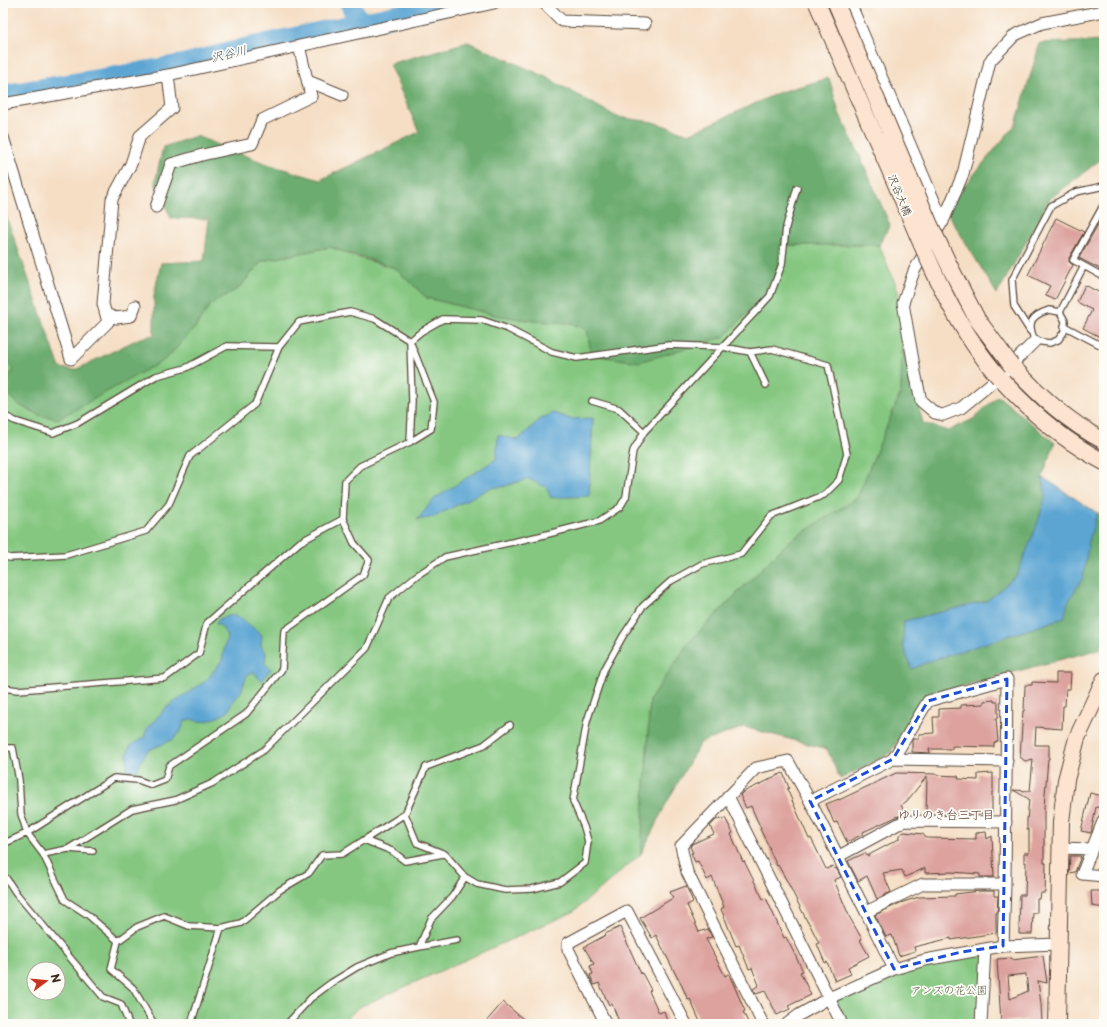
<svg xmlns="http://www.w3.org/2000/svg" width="1107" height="1027" font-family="'Playpen Sans','Klee One',sans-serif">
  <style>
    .green { fill: #85c781; stroke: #607850; fill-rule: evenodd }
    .forest { fill: #6cac6f; stroke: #546b46 }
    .water { fill: #5ba5d3; stroke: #4b6878 }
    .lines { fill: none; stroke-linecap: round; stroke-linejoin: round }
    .river { stroke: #5ba5d3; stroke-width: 21 }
    .building { fill: #dda29e; fill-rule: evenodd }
    .lane-casing { stroke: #574537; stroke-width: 8 }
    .street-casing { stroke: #574537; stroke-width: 13 }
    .secondary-casing { stroke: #574537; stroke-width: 18 }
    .lane { stroke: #fff; stroke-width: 5.5 }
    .street { stroke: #fff; stroke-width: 11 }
    .secondary { stroke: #fde4d1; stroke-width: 16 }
    .secondary-bridge-casing { stroke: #574537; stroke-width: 18; stroke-linecap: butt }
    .secondary-bridge { stroke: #fde4d1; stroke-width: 16 }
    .marked { fill: none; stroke: #1d4ed8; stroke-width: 3; stroke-dasharray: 8 5; stroke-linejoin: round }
    .labels { text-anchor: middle; stroke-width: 3.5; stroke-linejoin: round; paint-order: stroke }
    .street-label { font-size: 11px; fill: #3b2a1e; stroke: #fdfcf7 }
    .park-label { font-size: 11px; fill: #51593c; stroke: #fdfcf7 }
    .water-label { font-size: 12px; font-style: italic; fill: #485b66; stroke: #fdfcf7 }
    .neighbourhood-label { font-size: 12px; font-weight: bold; fill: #74544b; stroke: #fdfcf7 }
  </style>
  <rect width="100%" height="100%" fill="#fdfcf7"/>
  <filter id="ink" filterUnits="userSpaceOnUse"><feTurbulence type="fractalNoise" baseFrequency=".025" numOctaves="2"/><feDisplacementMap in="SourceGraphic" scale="8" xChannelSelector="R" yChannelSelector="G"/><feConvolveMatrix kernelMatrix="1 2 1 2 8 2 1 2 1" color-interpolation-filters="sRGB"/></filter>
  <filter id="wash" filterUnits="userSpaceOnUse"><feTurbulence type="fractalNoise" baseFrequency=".012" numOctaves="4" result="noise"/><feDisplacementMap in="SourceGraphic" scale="16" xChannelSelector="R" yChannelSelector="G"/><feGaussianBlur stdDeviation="0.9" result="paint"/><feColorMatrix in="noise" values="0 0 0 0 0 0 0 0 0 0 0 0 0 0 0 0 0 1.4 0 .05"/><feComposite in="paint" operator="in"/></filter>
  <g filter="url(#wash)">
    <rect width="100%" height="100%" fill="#f5dec4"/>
    <!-- green -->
    <path class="green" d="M780,245h99l19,45 4,52 -1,50 -44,106 -69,44 -99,100 -39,58 -9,154 -68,58 -216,96 -14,16h-340v-634l16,15 20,10 156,-87 16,-24 28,-16 23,-27 68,-14 29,11 36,10 32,30 68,17 39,6 35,2 18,6 189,-45zM34,969h24v24h-24z
      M3,350l11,21 -11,9z
      M985,949l-4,71 -9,4h-130l-13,-26 65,-29z"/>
    <!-- forest -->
    <path class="forest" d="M1104,41v116l-53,41 -54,96 -52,-85 71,-85 24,-81z
      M468,42l76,34 73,41 36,5 36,12 91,-42 49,-14 10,35 21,43 30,69 -11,20h-99l-4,39 -52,53 -85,25 -48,-7 -4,-26 -18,-6 -35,-2 -39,-6 -68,-17 -32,-30 -65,-21 -68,14 -23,27 -28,16 -16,24 -29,31 -108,60 -19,-4 -20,-10 -16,-15v-10l11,-9 -11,-21v-143l57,161 15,2 65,-32 14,-3v-40l7,-32 43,-2 5,-42 -38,-1 -16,-35 8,-36 33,-11 71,28 53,16 99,-48 -30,-68z
      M902,342l21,81 25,8 25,-12 25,-23 57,47 -13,34 55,36 7,1v128l-4,7 -175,47 -35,57 -50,26 -13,-30 -83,-22 -44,16 -34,61 -25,50 9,-154 39,-58 99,-100 69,-44 44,-106z"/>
    <!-- water -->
    <path class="water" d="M553,413l18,6 22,-1 -4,78 -38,2 -5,-11 -18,-8 -26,8 -12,1 -56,29 -17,3 17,-21 62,-40 2,-24 20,5 22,-21z
      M1042,477l55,36 -8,28 -6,36 -15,25 -4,16 -134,43 -18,8 -9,-23 1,-25 83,-20 30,-26 20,-50 9,-30z
      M232,615l9,3 21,17 -1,11 5,7 -1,10 6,6 -10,12 -8,-10 -6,4 -6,17 -7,7 -6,13c-12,6 -23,13 -37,7l-6,2 -4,10 -7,8 -27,12 -12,22 -4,1 -4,-6v-13l3,-9 14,-9 4,-10 19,-20 40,-27 15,-20 5,-24 -6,-10 -5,-2 3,-5z"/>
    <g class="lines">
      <!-- river -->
      <path class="river" d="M350,3l9,20
        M3,95l116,-19 66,-12 66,-17 202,-44"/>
    </g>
    <g id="blocks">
      <!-- building -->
      <path class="building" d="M1104,214v57l-25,-13z
        M1056,218l28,14 -15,26v4l4,3 -18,35 -10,-5 5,-9 -22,-11z
        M1085,285l19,10v44l-21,-11 9,-18 -15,-8z
        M1056,673h15l-1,16h-4l-1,17h-2l-1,23 -26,-2 -1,18h14v14h-1l-4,48v56h2l-1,30h-4l-1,6h-3v14h-4l-1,21h-13l1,-39h5l1,-33h-2v-9h5v-23h-2v-10l2,-21 -16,-9 17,1 3,-32 -8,2 -5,-4 3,-46h1l1,-26h7v-3l24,1z
        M994,700v2h4v16h-2l2,23 -4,2v4l-42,-1v3h-23l1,4 -18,-1v-11l1,-2h6v-5l15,-1 -1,-16h6v-8l22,-1v-3l23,-1v-3z
        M783,773l6,15 -2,1 22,50 2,-1 15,31 7,-3 1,3 2,-1 5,9 -7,3 16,38 12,21 -2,1 9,16 -21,11 3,7 -16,7 -8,-19 -2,1 -8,-19 2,-1 -10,-20h-1l-20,-40 -10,-18 -1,1 -8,-17h1l-10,-20h1l-10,-23 -5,2 -6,-13 3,-3 26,-12v-1z
        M896,773l41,1v1l21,1 1,3 19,1v-6l15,-1v18h-1v22l-66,1 1,-38 -20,25 -6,4 4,8 -42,19v2l-16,8 -10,-20 -3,1 -8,-19 13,-5v1z
        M1090,793l13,3 -3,12 -4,-1 -5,26 -10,-2z
        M721,818l1,2 3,-2 8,15 -2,1 12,28 1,-1 19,38 3,-1 18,40 2,-1 17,34 -3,1 11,23 -23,11 2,3 -13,6 -12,-24 -9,3 -3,-5 6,-4 -7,-17 -3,1 -10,-24 -3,1 -15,-37 3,-2 -12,-30 -5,3 -9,-19 -3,1 -4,-9h2l-3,-6 2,-3 22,-10 -4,-8 6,-6z
        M904,832l19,2 3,4 50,1v-6l10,-1 1,7 5,-3 2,41h-14v-3l-29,-2 -26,1v-5l-20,9 -3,-7 -19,3 8,19 -14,7 -10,-23 -9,5 -10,-20 17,-8 2,3 32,-17v-4z
        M1070,856h11l-6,16 -6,1z
        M686,886l7,16 -6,3 12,27 9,-3 4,8 -6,2 19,37 4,-2 16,37 -2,1 6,12h-48l-11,-25 -2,1 -9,-21h-1l-22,-44 -4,3 -12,-20 33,-20 -3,-6z
        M980,891h14v5h4l-1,17h-1v20l-45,7v-2l-37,9 1,4 -16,5 -7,-21 -6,2 -11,-22 25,-12 19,-6 36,-1v-2z
        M1091,891h13v17l-12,-2z
        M620,927l21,47 1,-1 9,17 -2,1 10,22 5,-2 4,13h-48l-8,-20 -3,1 -10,-22 -5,2 -1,-2 -3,-8 3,-1 -3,-8 4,-2 -10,-17 22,-12 -1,-1z
        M1043,956l4,27 -9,-2 3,23 1,20h-15v-4l-26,2 -4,-63 15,-1v2zM1026,974l2,17 -18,8 -2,-23z
        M503,1002l26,22h-45z"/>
    </g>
  </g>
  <g filter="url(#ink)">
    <use href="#blocks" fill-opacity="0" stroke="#574537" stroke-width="1"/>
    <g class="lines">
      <defs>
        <path id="lane" d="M1084,266l-11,-6 31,-56
          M1049,310l11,2 5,9 -1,11 -6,8 -8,3 -15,-2c-8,-18 -5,-25 14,-31z
          M1060,312l24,-46 20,11
          M1064,326l40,21
          M1030,331l-16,-25 -2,-26 39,-74 25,-14 28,-6
          M750,352l16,33
          M592,401l27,8 25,23
          M3,415l12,6 38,12 25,-10 78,-47 30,-8 41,-22 52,1
          M3,556l7,2 56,-3 80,-24 23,-27 21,-48 65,-52 24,-57 20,-25 51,-10 25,7 35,22 2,60 -2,41
          M3,688l15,2 147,-12 34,-25 8,-30 93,-81 43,-23
          M3,748h10l6,32 2,34 6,19 16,21 22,46 23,15 30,26
          M405,814l-41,26 28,11 13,10 38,-7
          M3,844l24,-11 87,-55 24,2 14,5 13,-5 4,-14 77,-52 36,-45 2,-38 79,-56 6,-15 -15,-17 -11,-24 2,-38 15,-15 50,-24 21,-13 3,-27 -24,-61 12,-10 21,-12 39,1 26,9 44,23 25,6 92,-13 54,2 27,5 22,-3 56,16 19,89 -8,26 -15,15 -53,21 -30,38 -39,10 -31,17 -28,25 -20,30 -19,34 -17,51 -14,80 11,26 4,14 -3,22 -25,19 -28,7 -27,1 -28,-6 -12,-7 -13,20 -21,22 -12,28 -28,6 -34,14 -26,16 -20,15 -24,26
          M69,849l24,2
          M43,854l25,-5 64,-40 43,-9 38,-17 51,-33 103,-102 22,-50 27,-22 29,-19 95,-21 59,-15 21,-14 6,-10 7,-46 11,-19 126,-136 12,-32 4,-37 11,-39
          M3,877l3,1 10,15 87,104 18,7 8,20
          M465,877l-20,-23 -28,-11 -12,-29 21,-47 58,-22 26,-20
          M419,947l38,-7
          M154,1024l-21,-36 -22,-19 7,-28 19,-14 27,-11 25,10 32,2 20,-5 39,-33 29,-17 13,-18 20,-1 22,-14
          M191,1024l30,-96"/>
        <path id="street" d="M544,3l18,18 83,3
          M850,3l93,219
          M308,81l34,14
          M3,104l165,-29 326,-72
          M3,137l68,222 37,-37 -5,-18 9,-105 19,-35 9,-28 32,-28 -4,-33
          M156,207l15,-43 31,-9 50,-11 10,-24 49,-24 -12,-50
          M106,314l10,4 15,-2 4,-10
          M1035,341l-36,36 -38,31 -18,7 -8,-2 -14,-12 -6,-29 -12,-69 11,-32 31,-54 18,-43 27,-113 25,-26 27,-12 62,-12
          M893,759l114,2
          M728,796l114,228
          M810,801l56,111
          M1104,819l-22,55 22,2
          M1060,848l32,1
          M839,856l65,-35 102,1
          M1003,946l2,-62
          M606,1024l-38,-75v-6l59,-32 59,113
          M763,1024l-76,-152 -6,-26 75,-78 32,-7 22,40 83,-42 35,-58 79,-22 -2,205h-82l-57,28 28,57
          M787,1024l12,-9 30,-17 65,-29 31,-9 60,-11 18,-3 55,-2
          M981,1024l4,-75"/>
        <path id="secondary" d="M1011,365c28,30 57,57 93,76
          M999,377c30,34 65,64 105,85
          M1057,1024l4,-202 5,-42 11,-42 27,-58"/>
      </defs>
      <!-- lane casing -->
      <use href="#lane" class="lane-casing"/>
      <!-- street casing -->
      <use href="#street" class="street-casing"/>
      <!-- secondary casing -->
      <use href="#secondary" class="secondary-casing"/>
      <!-- lane -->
      <use href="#lane" class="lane"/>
      <!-- street -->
      <use href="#street" class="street"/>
      <!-- secondary -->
      <use href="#secondary" class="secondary"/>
      <defs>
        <path id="secondary-bridge" d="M817,3c27,62 54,124 81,186 28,65 54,135 101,188
          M836,3l94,222 22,46 25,48 34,46"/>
      </defs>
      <!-- secondary-bridge casing -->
      <use href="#secondary-bridge" class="secondary-bridge-casing"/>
      <!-- secondary-bridge -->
      <use href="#secondary-bridge" class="secondary-bridge"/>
    </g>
  </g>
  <!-- marked area -->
  <path class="marked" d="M1007,679l-4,267 -42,6 -67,17 -84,-168 83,-42 35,-58z"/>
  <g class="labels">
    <!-- street labels -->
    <g class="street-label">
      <text transform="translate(900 195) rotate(67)" y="4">沢谷大橋</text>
    </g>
    <!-- park labels -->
    <g class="park-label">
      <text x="949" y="994">アンズの花公園</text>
    </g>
    <!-- water labels -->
    <g class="water-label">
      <text transform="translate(229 54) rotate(-13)" y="4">沢谷川</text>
    </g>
    <!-- neighbourhood labels -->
    <g class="neighbourhood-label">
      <text x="946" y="819">ゆりのき台三丁目</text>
    </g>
  </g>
  <!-- margin -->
  <rect width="1107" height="1027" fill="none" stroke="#fdfcf7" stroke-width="16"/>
  <!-- north arrow -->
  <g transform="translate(46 981) rotate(74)"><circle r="19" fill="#fdfcf7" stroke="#afa8a0"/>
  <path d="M0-3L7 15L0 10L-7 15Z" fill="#c8321e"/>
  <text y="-6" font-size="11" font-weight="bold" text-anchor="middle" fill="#3b2a1e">N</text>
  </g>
</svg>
